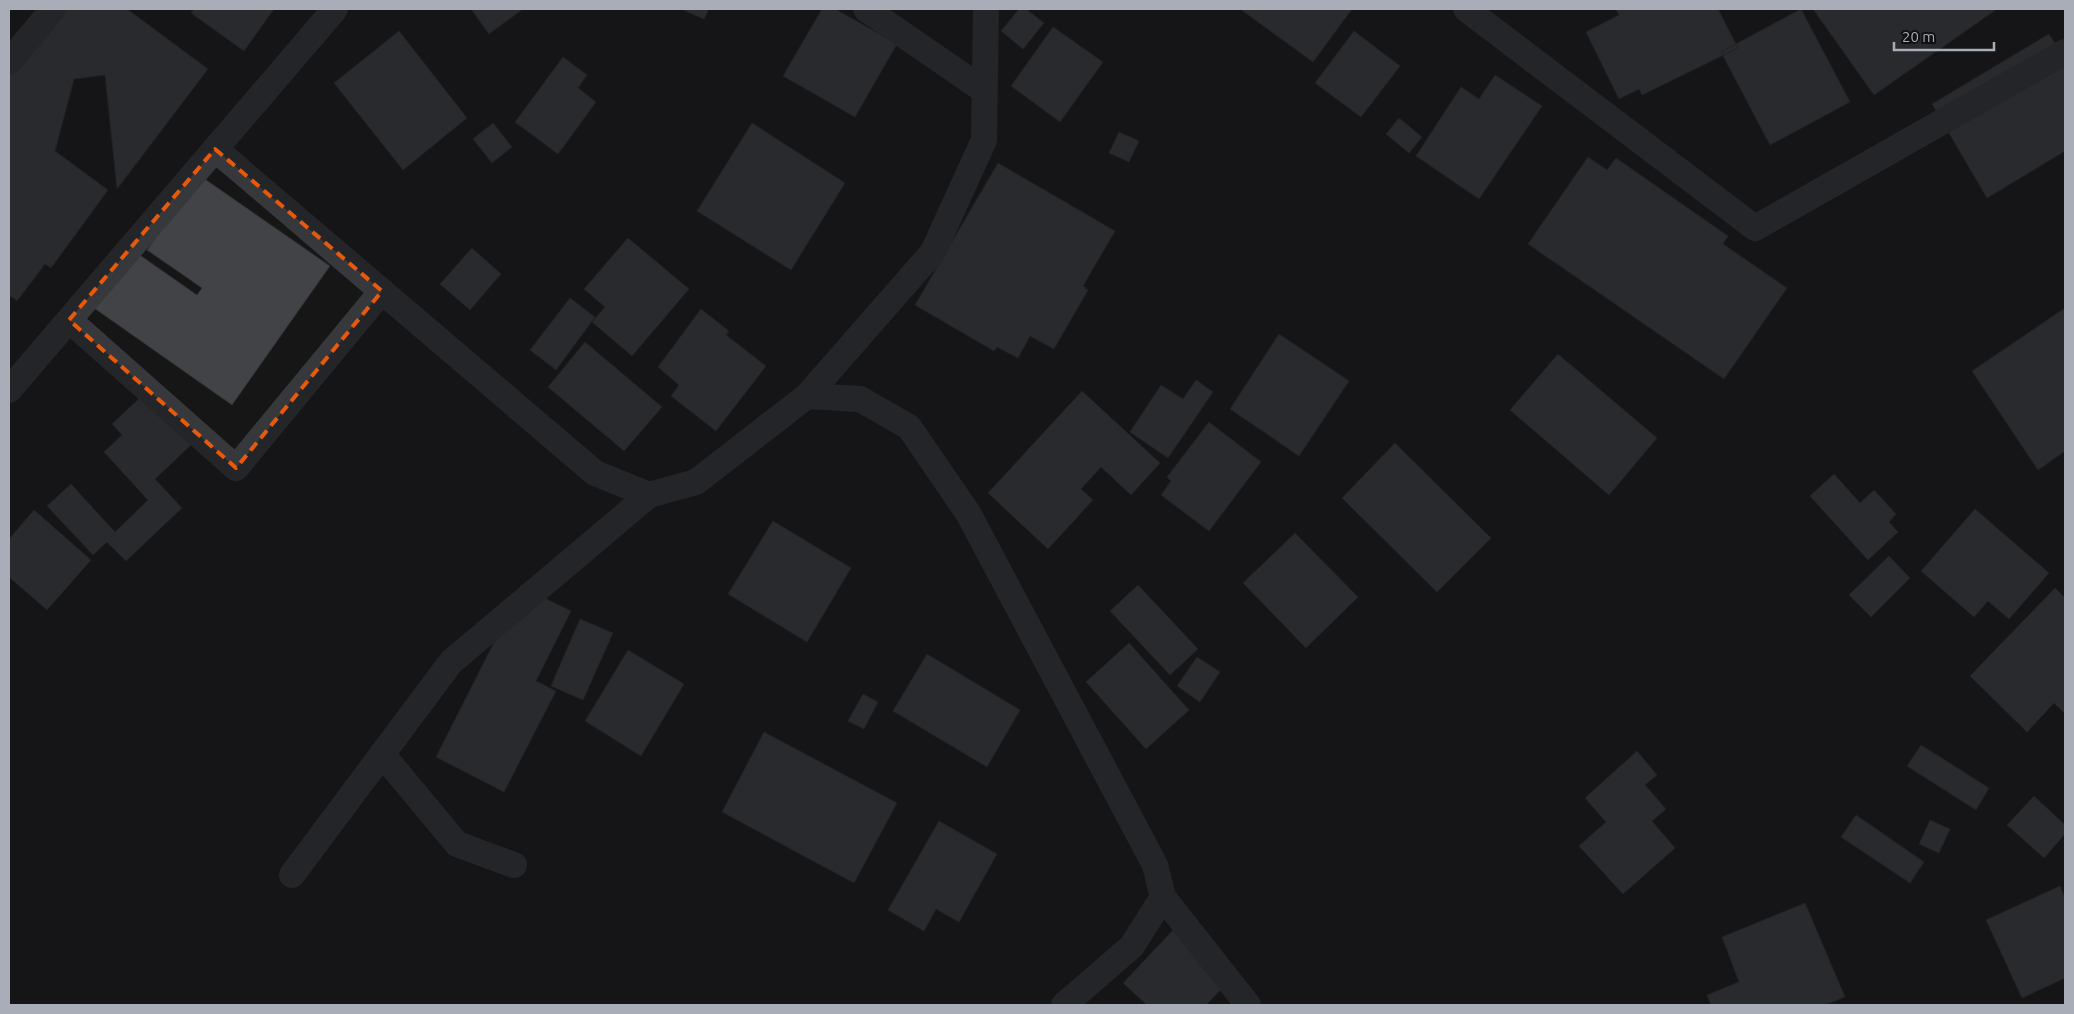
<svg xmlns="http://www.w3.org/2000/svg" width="2074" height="1014" font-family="Ubuntu,sans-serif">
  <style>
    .building { fill: #424347; stroke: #303033 }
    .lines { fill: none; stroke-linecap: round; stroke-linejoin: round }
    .minor { stroke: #37383c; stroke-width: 26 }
    .marked { fill: none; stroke: #e8590c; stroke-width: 4; stroke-dasharray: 10 6; stroke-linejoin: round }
  </style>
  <rect width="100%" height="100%" fill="#161617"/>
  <!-- building -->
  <path class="building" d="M39,9h88l81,60 -91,120 -12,-114 -31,4 -19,72 53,39 -57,78 -6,-4 -28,37 -6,-5 -2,3v-250z
    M194,9h80l-30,42 -53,-38z
    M471,9h52l-34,25z
    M681,9h28l-5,10z
    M822,9h13l62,35 -42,73 -72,-41z
    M1019,9h7l18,14 -21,26 -22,-18z
    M1240,9h112l-39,53z
    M1616,9h102l20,39 -96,47 -3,-6 -20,10 -33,-67 33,-17z
    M1801,9l49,93 -80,43 -49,-93z
    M1813,9h184l-123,86z
    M1053,27l50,35 -43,60 -49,-36z
    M399,31l68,87 -64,52 -69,-87z
    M1354,31l46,35 -39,51 -46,-34z
    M2049,34l7,11 9,-6v112l-78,47 -55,-94z
    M563,57l24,18 -9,13 18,14 -38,52 -43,-32z
    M1495,75l47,31 -63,93 -63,-43 45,-69 18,12z
    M1399,118l23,19 -13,16 -23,-19z
    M493,123l19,24 -20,16 -19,-24z
    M752,123l93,60 -54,87 -94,-59z
    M1119,132l20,9 -10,21 -20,-9z
    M1588,157l19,13 9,-12 112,78 -5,8 64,44 -63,91 -196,-135z
    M998,163l117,68 -32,55 5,4 -34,59 -24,-13 -12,22 -21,-11 -3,4 -79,-46z
    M199,175l131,91 -98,139 -138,-97 40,-57 63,44 5,-7 -55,-38z
    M628,238l61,51 -57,67 -40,-34 13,-15 -21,-18z
    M472,248l29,26 -31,36 -30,-26z
    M570,298l25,19 -39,53 -26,-20z
    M2065,308v143l-27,19 -66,-99z
    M701,309l28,22 -3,4 40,31 -50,65 -45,-35 8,-11 -21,-18z
    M1279,334l70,47 -50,75 -69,-47z
    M585,342l77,65 -38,44 -76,-64z
    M1558,354l99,84 -48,57 -99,-85z
    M1196,380l17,12 -45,66 -38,-26 31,-47 22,14z
    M1082,391l78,72 -29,32 -30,-28 -20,22 12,11 -45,49 -60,-56z
    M143,395l48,50 -36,34 27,29 -56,53 -19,-19 -14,13 -46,-49 24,-22 44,48 33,-32 -44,-48 18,-17 -10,-11z
    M1209,422l52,40 -52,69 -48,-36 10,-14 -4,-4z
    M1395,443l96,95 -54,54 -95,-94z
    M1834,474l26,29 14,-13 22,24 -7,8 9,10 -30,28 -58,-64z
    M1975,509l74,64 -40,46 -21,-18 -14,16 -53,-46z
    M34,510l57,50 -44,50 -38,-33v-38z
    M773,521l78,47 -44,74 -79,-48z
    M1295,533l63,64 -52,51 -63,-65z
    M1889,556l21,22 -39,39 -22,-22z
    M1138,585l60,64 -28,26 -60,-64z
    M522,587l49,24 -35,70 20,10 -52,101 -68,-35z
    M2055,588l10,10v116l-11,-11 -27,29 -57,-56z
    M580,619l33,14 -30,67 -32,-14z
    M1129,643l60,67 -43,39 -60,-67z
    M628,650l56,34 -43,72 -56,-35z
    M927,654l93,56 -33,57 -94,-56z
    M1197,657l23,15 -20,30 -23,-16z
    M863,694l15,8 -14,27 -16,-8z
    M764,732l133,71 -43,80 -132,-71z
    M1921,745l68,43 -13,22 -69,-44z
    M1637,751l20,24 -12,10 21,24 -14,12 23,27 -52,46 -44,-48 27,-24 -21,-24z
    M2034,796l31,29v9l-21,24 -37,-33z
    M1856,815l68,47 -14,21 -69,-46z
    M1930,820l20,9 -11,24 -20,-9z
    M939,821l58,33 -38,68 -23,-13 -12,22 -36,-21z
    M2060,886l5,12v80l-43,20 -36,-78z
    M1805,903l40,94 -21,8h-113l-4,-10 32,-13 -17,-45z
    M1176,927l55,52 -25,26h-59l-24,-22z"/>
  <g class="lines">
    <!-- minor -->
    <path class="minor" d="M866,9l119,82
      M1466,9l289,219 310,-176
      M9,62l44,-53
      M215,149l380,324 54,22 47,-13 111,-86 53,3 49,28 59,86 187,352 8,32 -31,49 -68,59
      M69,320l167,148 146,-177
      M9,390l326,-381
      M807,396l126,-144 51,-112 2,-131
      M382,754l75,90 57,21
      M292,875l159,-213 198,-167
      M1163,897l85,108"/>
  </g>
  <!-- marked area -->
  <path d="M0 0H2074V1014H0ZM215,149l167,142 -146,177 -167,-148z" fill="#161617" fill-opacity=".55" fill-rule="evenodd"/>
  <path class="marked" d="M215,149l167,142 -146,177 -167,-148z"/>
  <!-- border -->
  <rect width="2074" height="1014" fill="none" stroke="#a8adb7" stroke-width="20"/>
  <!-- scale -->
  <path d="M1894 42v8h100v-8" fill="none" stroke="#a8adb7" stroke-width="2.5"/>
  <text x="1902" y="42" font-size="15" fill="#a8adb7" stroke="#111112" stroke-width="4" paint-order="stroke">20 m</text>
</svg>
